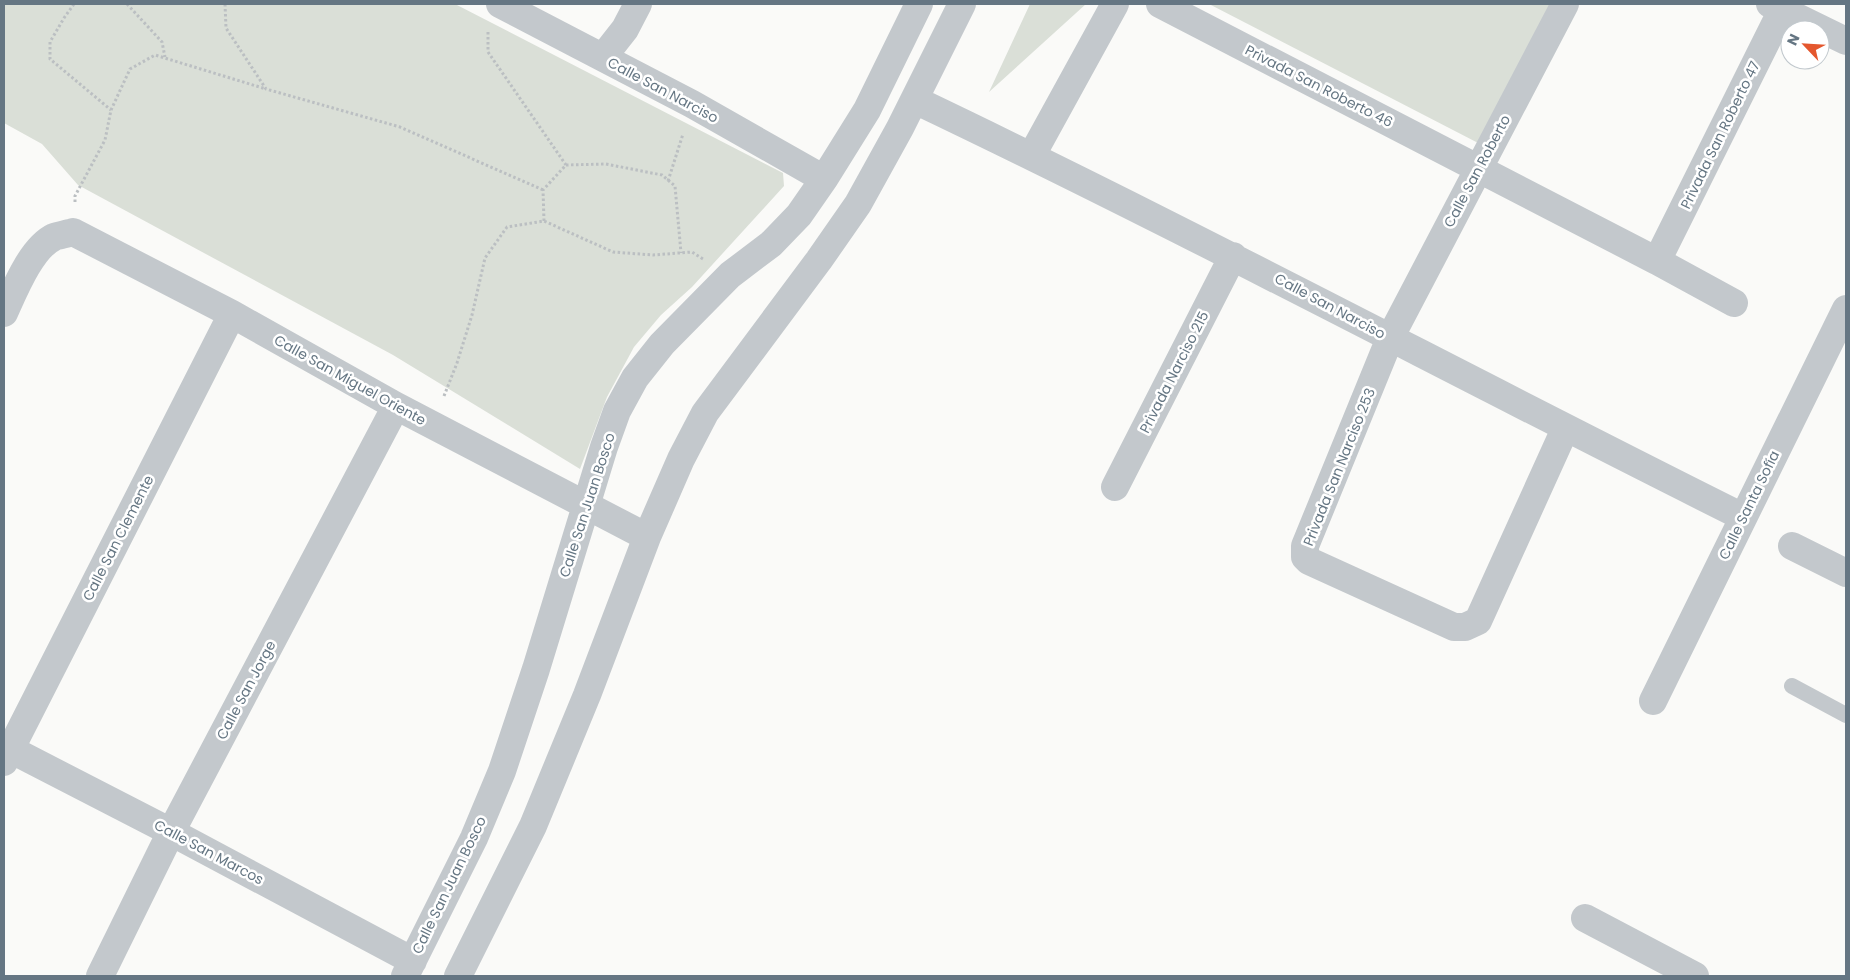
<svg xmlns="http://www.w3.org/2000/svg" width="1850" height="980" font-family="Poppins,sans-serif">
  <style>
    .green { fill: #dadfd7 }
    .lines { fill: none; stroke-linecap: round; stroke-linejoin: round }
    .path { stroke: #bbbfc2; stroke-width: 3; stroke-dasharray: 2.5 2.5; stroke-linecap: butt }
    .service { stroke: #c3c8cc; stroke-width: 16 }
    .minor { stroke: #c3c8cc; stroke-width: 28 }
    .labels { text-anchor: middle; stroke-width: 5; stroke-linejoin: round; paint-order: stroke }
    .street-label { font-size: 14px; fill: #657683; stroke: #fff }
  </style>
  <rect width="100%" height="100%" fill="#fafaf8"/>
  <!-- green -->
  <path class="green" d="M4,4h451l328,169 1,13 -92,101 -31,28 -27,32 -27,50 -27,72 -187,-114 -315,-170 -36,-41 -38,-21z
    M1030,4h56l-97,88z
    M1209,4h348l-75,141z"/>
  <g class="lines">
    <!-- path -->
    <path class="path" d="M74,4l-10,14 -14,24v17l61,51
      M127,4l35,38 3,15
      M225,4l1,24 40,61 134,38 143,63
      M488,32v20l78,113
      M668,181l15,-47
      M75,202v-6l30,-56 6,-30 19,-41 25,-14 111,34
      M544,221l-1,-31 23,-25 40,-1 56,11 13,11 6,67
      M444,396l13,-33 15,-48 13,-57 22,-31 37,-6 69,31 40,3 39,-3 11,7"/>
    <!-- service -->
    <path class="service" d="M1792,686l54,29"/>
    <!-- minor -->
    <path class="minor" d="M500,4l192,100 132,75
      M1160,4l497,257 77,42
      M1770,4l76,37
      M603,57l22,-28 13,-25
      M915,100c279,133 551,279 828,417
      M1032,155l83,-151
      M1657,261l125,-251
      M4,313c10,-22 27,-65 50,-76 5,-2 13,-3 19,-5l159,82 164,92 251,131
      M1565,429l-87,192 -13,6h-11l-145,-66 -4,-4v-11l85,-208 175,-334
      M1115,487l118,-231
      M1792,546l54,27
      M1653,701l193,-392
      M4,746l167,86 242,129
      M4,762l228,-448
      M1585,918l110,58
      M100,976l71,-144 225,-426
      M405,976l69,-138 28,-67 34,-102 68,-222 13,-36 18,-33 27,-34 68,-69 41,-31 28,-29 25,-36 43,-69 52,-106
      M458,976l75,-150 54,-131 60,-158 34,-78 24,-46 114,-153 39,-56 42,-76 62,-124"/>
  </g>
  <g class="labels">
    <!-- street labels -->
    <g class="street-label">
      <text transform="translate(1319 86) rotate(27)" y="5">Privada San Roberto 46</text>
      <text transform="translate(663 90) rotate(28)" y="5">Calle San Narciso</text>
      <text transform="translate(1720 135) rotate(-64)" y="5">Privada San Roberto 47</text>
      <text transform="translate(1477 171) rotate(-62)" y="5">Calle San Roberto</text>
      <text transform="translate(1330 306) rotate(28)" y="5">Calle San Narciso</text>
      <text transform="translate(1174 372) rotate(-63)" y="5">Privada Narciso 215</text>
      <text transform="translate(350 380) rotate(29)" y="5">Calle San Miguel Oriente</text>
      <text transform="translate(1339 467) rotate(-68)" y="5">Privada San Narciso 253</text>
      <text transform="translate(587 505) rotate(-72)" y="5">Calle San Juan Bosco</text>
      <text transform="translate(1749 505) rotate(-64)" y="5">Calle Santa Sofía</text>
      <text transform="translate(118 538) rotate(-63)" y="5">Calle San Clemente</text>
      <text transform="translate(246 690) rotate(-62)" y="5">Calle San Jorge</text>
      <text transform="translate(209 852) rotate(28)" y="5">Calle San Marcos</text>
      <text transform="translate(449 885) rotate(-64)" y="5">Calle San Juan Bosco</text>
    </g>
  </g>
  <!-- border -->
  <rect width="1850" height="980" fill="none" stroke="#657683" stroke-width="10"/>
  <!-- north arrow -->
  <g transform="translate(1805 45) rotate(295)"><circle r="24" fill="#ffffff" stroke="#c1c8cd"/>
  <path d="M0-4L9 19L0 12L-9 19Z" fill="#e4572e"/>
  <text y="-8" font-size="14" font-weight="bold" text-anchor="middle" fill="#657683">N</text>
  </g>
</svg>
